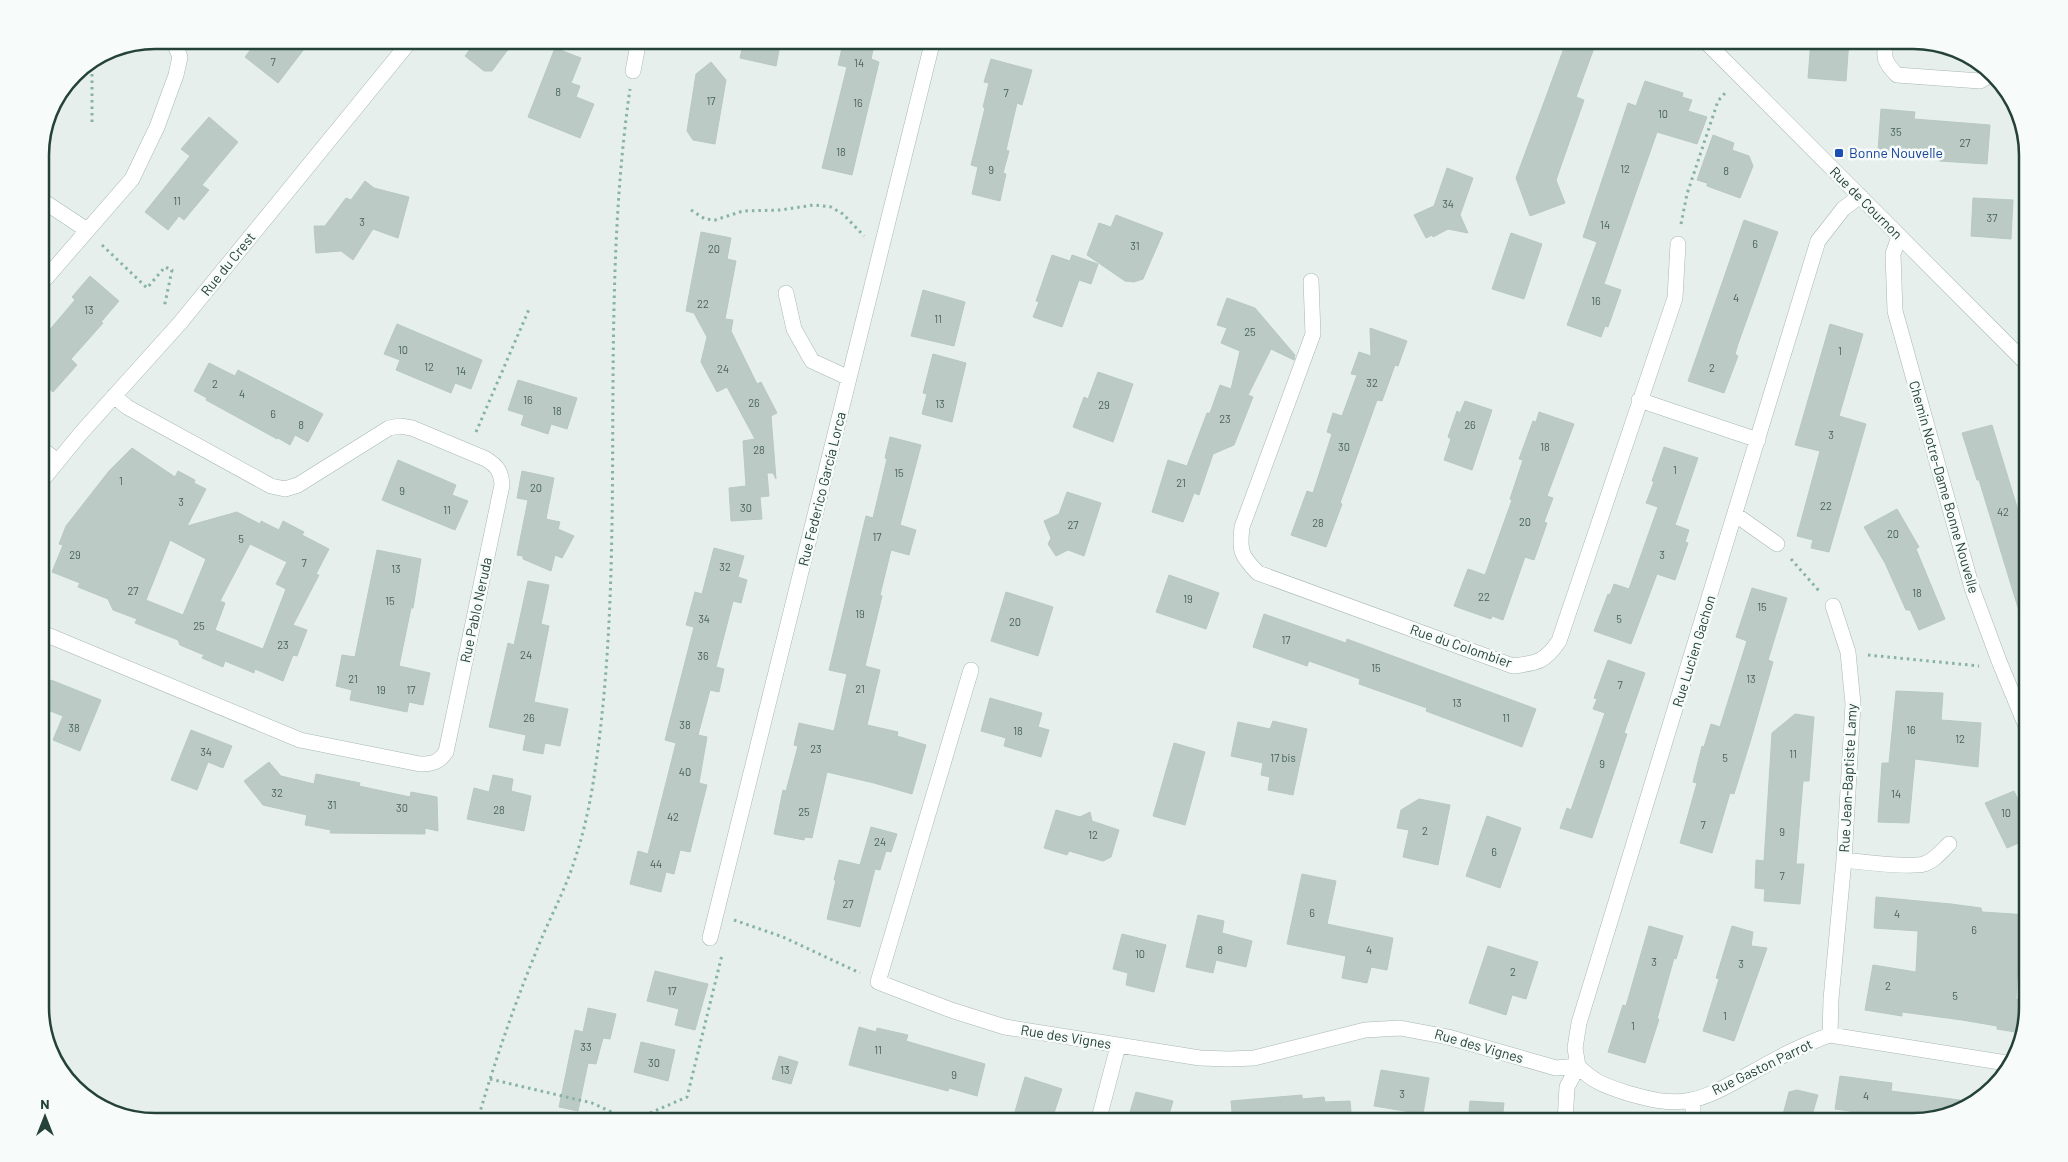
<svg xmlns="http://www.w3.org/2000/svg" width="2068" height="1162" font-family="Barlow,sans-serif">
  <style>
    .building { fill: #bbcac4; stroke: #b8c9c2; fill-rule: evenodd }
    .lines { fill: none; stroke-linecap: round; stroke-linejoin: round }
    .minor-casing { stroke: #a8b8b2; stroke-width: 16 }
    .tertiary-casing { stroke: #a8b8b2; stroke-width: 16 }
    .path { stroke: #86b3a5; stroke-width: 3; stroke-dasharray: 2.5 4; stroke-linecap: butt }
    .minor { stroke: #fff; stroke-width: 15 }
    .tertiary { stroke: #fff; stroke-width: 15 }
    .transit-dot { fill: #1a4fb4; stroke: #f7fbf9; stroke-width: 2 }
    .labels { text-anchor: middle; stroke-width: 5; stroke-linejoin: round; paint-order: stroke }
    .number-label { font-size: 11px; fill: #4a645c }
    .transit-label { font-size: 14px; fill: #164399; stroke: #f7fbf9; text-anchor: start }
    .street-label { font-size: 14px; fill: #24423a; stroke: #f7fbf9 }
    .rim { fill: none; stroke: #24423a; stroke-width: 2.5 }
  </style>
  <rect width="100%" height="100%" fill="#e6efeb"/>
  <!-- building -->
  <path class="building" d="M258,40h53l-33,43 -33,-26z
    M477,40h38l-23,31h-8l-19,-15z
    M744,40h37l-5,26 -36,-8z
    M844,40h31l-4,19 8,3 -27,113 -30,-7 25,-101 -9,-2z
    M1567,40h30l-21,57 8,3 -28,80 9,23 -35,13 -14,-38z
    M1811,40h38l-3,41 -38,-3z
    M555,48l26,10 -10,25 9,3 -4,11 18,7 -14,34 -52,-21z
    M991,59l41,11 -10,35 -5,-2 -11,47 3,1 -6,22 3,1 -6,27 -28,-7 6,-27 -7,-2 14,-57 -2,-1 6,-24 -5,-1z
    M711,62l15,18 -11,64 -22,-4 -6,-9 9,-57z
    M1645,81l38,12 -1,4 10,3 -4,11 19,6 -10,27 -40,-12 -53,152 17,6 -13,37 -3,-1 -4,11 -34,-12 30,-83 -14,-5 45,-134 8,3z
    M1881,109l34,3 -1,7 76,6 -3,39 -48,-3 1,-6 -62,-4z
    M209,117l29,25 -36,43 7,5 -25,30 -5,-4 -11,14 -23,-18 45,-56 -9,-7z
    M1713,135l21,8 -2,7 17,6 4,10 -13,32 -33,-12v-3l-10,-3z
    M1447,168l26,10 -13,37 8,18 -20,-4 -15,8 -1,-2 -6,3 -12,-23 20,-9z
    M365,181l9,7 35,9 -11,41 -25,-9 -20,31 -12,-9 -25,2 -2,-27h11l21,-28 5,2z
    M1973,198l40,2 -2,39 -40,-3z
    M1116,215l47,18 -20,46 -9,3 -9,-1 -38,-26 12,-32 12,4z
    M1744,220l34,12 -40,112 -3,10 3,2 -14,37 -36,-12z
    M701,232l30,6 -4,21 9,2 -11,58 8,1 -2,11 26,53 4,-2 16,31 -6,3 5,63 -3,-6h-6l2,23 -9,1 2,22 -31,2 -2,-33 17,-2 -3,-45 12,-2 -28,-52 -10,5 -16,-30 6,-25 -13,-24 -8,-2z
    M1511,233l31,11 -18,55 -32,-10z
    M1052,255l18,6 2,-6 26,9 -7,20 -12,-4 -17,47 -29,-10 6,-15 -3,-1z
    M90,276l29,25 -18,21 2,1 -32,36 6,6 -24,27 -13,-11v-40l35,-41 -3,-3z
    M923,290l42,12 -11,44 -43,-10z
    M1227,298l28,10 40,47 -1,5 -23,-11 -23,46 5,2 -19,48 -21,9 -14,41 -5,-2 -11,29 -31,-10 16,-52 19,6 20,-53h3l10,-28 11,4 9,-38 -19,-8 6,-15 -10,-3z
    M397,324l85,36 -11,29 -16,-6 -4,10 -55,-23 4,-10 -16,-6z
    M1830,324l33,10 -24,82 27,8 -37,128 -18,-4 2,-8 -16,-4 23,-85 -25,-6z
    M1370,328l37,13 -9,25 -3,-1 -13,36 -5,-1 -37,103 2,1 -16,43 -35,-12 16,-44 6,2 19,-59 -5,-2 6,-19 9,3 15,-41 -6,-1 8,-22 12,4z
    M933,354l33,9 -14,59 -30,-8 5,-20 -4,-1z
    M209,363l26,13 3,-6 85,44 -15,28 -13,-7 -5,10 -12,-7 -1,1 -71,-39 1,-2 -13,-7z
    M1098,372l35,12 -20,58 -40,-15 11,-30 4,2z
    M518,380l59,18 -10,31 -16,-5 -3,10 -27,-9 3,-10 -16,-5z
    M1465,401l27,9 -20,60 -28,-10 7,-21 -3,-2 9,-26 3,2z
    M1539,412l35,12 -27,72 6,2 -9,24 3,1 -13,37 -9,-3 -22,63 -11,-4 -1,3 -37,-13 14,-37 17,6 27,-75 -2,-1 13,-39 -4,-1 14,-38 3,1z
    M1992,425l36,118v80l-5,1 -44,-144h-2l-15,-47z
    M890,437l31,8 -21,80 16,5 -7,25 -18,-5 -11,45 2,1 -17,70 15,4 -13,55 31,7 -1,4 29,9 -14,49 -38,-11 -47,-11 -15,66 -7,-1 -1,3 -30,-6 9,-44 3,1 12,-45 -4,-1 5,-22 35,8 13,-57 -18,-4 37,-154 7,2 14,-59 -2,-1z
    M1664,447l34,11 -23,67 14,5 -4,12 3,1 -13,37 -18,-6 -26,70 -37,-13 14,-37 2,1 4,-11 15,5 29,-82 -12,-4 8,-21 -2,-1z
    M132,448l43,29 3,-6 17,9 -1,3 12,6 -19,37 50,-14 23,12 1,-3 18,9 4,-9 21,11 -2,3 27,14 -13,25 3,1 -26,50 14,5 -10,26 -4,-1 -10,26 -28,-12 -1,4 -29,-12 -2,6 -21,-9 2,-3 -24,-10 -2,-5 -43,-17 2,-4 -24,-9 -5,-11 -30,-12 2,-4 -28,-11 11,-27 -4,-1 7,-18 43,-55zM170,540l36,19 -23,56 -37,-15zM250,544l37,18 -11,22 10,5 -23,60 -48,-19 10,-27 -5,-2z
    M398,460l58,25 -4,10 16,6 -13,29 -73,-30z
    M522,471l32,7 -8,41 14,3 -2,7 16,7 -12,22 -7,-3 -4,16 -28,-12v-3l-6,-1 11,-55 -11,-2z
    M1067,492l34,11 -17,53 -16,-6 -12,6 -8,-12 3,-6 -7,-17 15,-7z
    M1897,509l22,38 -3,2 29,70 -26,11 -9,-20h-4l-21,-47 -21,-36z
    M714,548l30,8 -6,21 9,3 -6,23 -8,-2 -17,66 8,2 -5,23 -9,-2 -12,45 9,2 -8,46 8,2 -17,67 -10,-2 -6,24 -8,-2 -5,20 -31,-8 8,-33 10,3 28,-111 -11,-3 29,-113 -8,-2 9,-33 7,2z
    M377,550l44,9 -8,49h-2l-12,58 31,7 -7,32 -14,-3 -2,10 -57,-12 2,-10 -16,-4 6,-31 13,2z
    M1169,575l50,18 -13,36 -50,-17z
    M528,581l21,4 -8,39 8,2 -15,76 34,7 -8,37 -15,-3 -2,11 -20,-4 3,-15 -37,-8 19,-84 6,2z
    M1752,588l35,10 -19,62 5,2 -22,77 -17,55 -4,-1 -18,60 -32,-10 17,-60 -4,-1 9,-36 2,1 7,-23 9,3 27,-86 -11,-4z
    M1006,592l47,15 -15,49 -47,-15z
    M1264,614l82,29 1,-4 189,70 -14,38 -96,-36 1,-3 -68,-24 1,-5 -51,-18 -2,5 -54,-19z
    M1608,660l37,13 -21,60 3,1 -35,104 -32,-10 7,-20 4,2 34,-97 -12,-4 4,-10 -3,-1z
    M51,680l50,20 -21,51 -27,-11 10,-24 -23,-9z
    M1896,691l47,2 -2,27 40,3 -3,44 -63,-8 -6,64 -31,-1 4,-59h7z
    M990,698l52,15 -4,14 11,3 -8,27 -37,-11 2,-8 -25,-7z
    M1795,714l19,3 -5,64h-6l-7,83h8l-4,40 -36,-3 1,-12 -10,-1 1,-28 8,1 8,-128z
    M1273,721l34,8 -14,66 -25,-5 2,-13 -9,-2 2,-12 -32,-7 7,-34 32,7z
    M191,730l41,16 -9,22 -15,-6 -11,28 -26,-10z
    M1174,743l31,9 -20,73 -32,-9z
    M269,762l12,14 33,8 2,-10 44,9 -1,3 51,11 1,-5 26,5 1,34 -13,-3v6l-95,-1 1,-3 -26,-5 2,-10 -44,-10 -19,-24z
    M493,775l20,4 -2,12 20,5 -7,35 -57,-12 7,-31 15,4z
    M2014,791l14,32v16l-21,9 -22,-45z
    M1419,799l31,6 -12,60 -35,-8 6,-27 -12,-2 4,-18z
    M1056,810l24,7 10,-5 2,9 27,9 -8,27 -8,4 -34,-10 -2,4 -23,-7z
    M1487,816l34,12 -21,60 -34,-12z
    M871,827l26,7 -6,18 -5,-1 -6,19 -5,-1 -15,58 -33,-8 9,-39h-2l5,-20 21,5z
    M1302,874l34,7 -9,43 66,14 -6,32 -16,-3 -4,16 -25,-5 4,-22 -59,-12z
    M1876,897l75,7 30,4 1,4 46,3v34l-9,-1 -3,51 12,2 -7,32 -24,-4v-3l-35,-6 -60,-8v4l-37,-6 8,-45 43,7 2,-41 -44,-3z
    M1198,915l26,6 -2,12 30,8 -6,26 -30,-7 -3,13 -27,-6z
    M1649,926l34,10 -7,23 -2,-1 -17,61h2l-14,44 -37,-11 15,-47 3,1z
    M1732,926l21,6 -2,14 16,2 -33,93 -31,-10 16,-52 -3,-1z
    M1122,934l44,11 -12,47 -28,-7 2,-12 -15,-4z
    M1488,946l50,16 -12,37 -14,-4 -6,20 -37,-12z
    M655,971l53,13 -13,46 -20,-5 4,-16 -32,-8z
    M588,1008l28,6 -6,25 -7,-1 -7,26 -8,-1 -10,48 -19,-4 16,-77 8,2z
    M859,1027l17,5 1,-4 31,7 -2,6 79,23 -8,32 -28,-8 -1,3 -99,-26z
    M641,1042l34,8 -7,31 -34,-9z
    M779,1056l19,6 -7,22 -19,-5z
    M1381,1070l48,8 -6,36 -49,-8z
    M1840,1076l52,7 -1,8 84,11 -4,4 -52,15 -84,-12z
    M1025,1077l37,12 -11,33h-39z
    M1797,1090l21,5 -8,27h-29l8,-30z
    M1136,1092l37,9 -6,21h-40z
    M1302,1095v4l22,-2 1,5 25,-1 2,21h-119l-2,-21z
    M1470,1101l34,2 -2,19h-34z"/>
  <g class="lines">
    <defs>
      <path id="minor" d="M1887,40c-5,17 -2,23 10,35l83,6 11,-6
        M633,71l6,-31
        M40,199l47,31
        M1899,237l-6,17 2,57 77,277 27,73 29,70
        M1311,281l2,53 -71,193c-3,24 -1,29 16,46l255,93c24,-3 32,-4 46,-25l116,-343 3,-54
        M40,285l92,-106 25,-52 19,-52 4,-18 -7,-17
        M786,293l8,36 18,32 37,17
        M1639,400l119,40
        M40,448l18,13
        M40,483l41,-50 99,-110 231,-283
        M1736,515l41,29
        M40,632l260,108 120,24c13,0 19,-2 26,-12l56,-267c-1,-14 -5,-19 -16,-26l-74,-31 -12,-2 -11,2 -91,57 -13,4 -14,-3 -144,-79 -13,-11
        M971,670l-93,312 73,28 54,17 195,31 29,1 25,-1 111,-28 35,-2 48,9 108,31 22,-2c15,16 28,20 49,27 21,6 43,12 64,7 17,-3 34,-13 49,-21 29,-16 58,-33 90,-44l183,29
        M1844,860c18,2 65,8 80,4 10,-3 18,-13 25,-20
        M710,938l223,-898
        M1830,1035l1,-36 13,-139 9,-156 -5,-52 -15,-46
        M1693,1100v22
        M631,1122l1,-2
        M1098,1122l20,-76
        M1565,1122l2,-35 11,-21 -3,-18 4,-25 239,-782 25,-32 17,-13"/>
      <path id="tertiary" d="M1704,40l324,325"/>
    </defs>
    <!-- minor casing -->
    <use href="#minor" class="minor-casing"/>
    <!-- tertiary casing -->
    <use href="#tertiary" class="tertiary-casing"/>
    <!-- path -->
    <path class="path" d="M92,122v-61
      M691,210l14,9 10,1 28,-9 37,-1 34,-5 17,2 12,7 21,22
      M1681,224l6,-30 31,-93 8,-9
      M102,245l45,43 18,-21 7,3 -8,38
      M476,432l54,-125
      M1791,559l29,33
      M1868,655l111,11
      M734,920l49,17 77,36
      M490,1079l102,24 22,10
      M650,1113l37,-16 35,-142
      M477,1122c17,-58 36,-114 59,-170 12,-31 29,-61 39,-93 9,-27 15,-55 19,-82 35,-228 3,-460 36,-688"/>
    <!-- minor -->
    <use href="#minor" class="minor"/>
    <!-- tertiary -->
    <use href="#tertiary" class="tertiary"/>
  </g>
  <!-- markers -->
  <rect class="transit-dot" x="1834" y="148" width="10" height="10" rx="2.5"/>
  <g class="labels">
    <!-- number labels -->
    <g class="number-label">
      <text x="273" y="66">7</text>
      <text x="859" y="67">14</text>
      <text x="558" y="96">8</text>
      <text x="1006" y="97">7</text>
      <text x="711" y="105">17</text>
      <text x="858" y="107">16</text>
      <text x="1663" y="118">10</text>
      <text x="1896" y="136">35</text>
      <text x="1965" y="147">27</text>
      <text x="841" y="156">18</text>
      <text x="1625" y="173">12</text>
      <text x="991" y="174">9</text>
      <text x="1726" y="175">8</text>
      <text x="177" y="205">11</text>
      <text x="1448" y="208">34</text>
      <text x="1992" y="222">37</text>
      <text x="362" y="226">3</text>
      <text x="1605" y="229">14</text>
      <text x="1755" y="248">6</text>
      <text x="1135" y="250">31</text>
      <text x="714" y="253">20</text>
      <text x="1736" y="302">4</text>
      <text x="1596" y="305">16</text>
      <text x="703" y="308">22</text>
      <text x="89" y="314">13</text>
      <text x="938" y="323">11</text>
      <text x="1250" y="336">25</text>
      <text x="403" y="354">10</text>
      <text x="1840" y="355">1</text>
      <text x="429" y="371">12</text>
      <text x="1712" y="372">2</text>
      <text x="723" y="373">24</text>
      <text x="461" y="375">14</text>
      <text x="1372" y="387">32</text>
      <text x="215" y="388">2</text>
      <text x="242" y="398">4</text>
      <text x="528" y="404">16</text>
      <text x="754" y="407">26</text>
      <text x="940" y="408">13</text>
      <text x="1104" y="409">29</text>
      <text x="557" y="415">18</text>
      <text x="273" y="418">6</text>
      <text x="1225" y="423">23</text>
      <text x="301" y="429">8</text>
      <text x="1470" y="429">26</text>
      <text x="1831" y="439">3</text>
      <text x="1344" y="451">30</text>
      <text x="1545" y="451">18</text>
      <text x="759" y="454">28</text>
      <text x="1675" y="474">1</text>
      <text x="899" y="477">15</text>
      <text x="121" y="485">1</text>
      <text x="1181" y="487">21</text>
      <text x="536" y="492">20</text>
      <text x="402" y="495">9</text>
      <text x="181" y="506">3</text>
      <text x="1826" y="510">22</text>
      <text x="746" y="512">30</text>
      <text x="447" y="514">11</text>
      <text x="2003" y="516">42</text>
      <text x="1525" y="526">20</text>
      <text x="1318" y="527">28</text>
      <text x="1073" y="529">27</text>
      <text x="1893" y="538">20</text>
      <text x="877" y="541">17</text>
      <text x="241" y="543">5</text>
      <text x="75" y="559">29</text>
      <text x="1662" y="559">3</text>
      <text x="304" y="567">7</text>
      <text x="725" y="571">32</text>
      <text x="396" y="573">13</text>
      <text x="133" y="595">27</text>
      <text x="1917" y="597">18</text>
      <text x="1484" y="601">22</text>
      <text x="1188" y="603">19</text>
      <text x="390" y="605">15</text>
      <text x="1762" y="611">15</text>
      <text x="860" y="618">19</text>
      <text x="704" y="623">34</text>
      <text x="1619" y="623">5</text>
      <text x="1015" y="626">20</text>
      <text x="199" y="630">25</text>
      <text x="1286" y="644">17</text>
      <text x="283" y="649">23</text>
      <text x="526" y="659">24</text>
      <text x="703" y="660">36</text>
      <text x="1376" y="672">15</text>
      <text x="353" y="683">21</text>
      <text x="1751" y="683">13</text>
      <text x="1620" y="689">7</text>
      <text x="860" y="693">21</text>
      <text x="381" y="694">19</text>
      <text x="411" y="694">17</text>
      <text x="1457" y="707">13</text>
      <text x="529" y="722">26</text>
      <text x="1506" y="722">11</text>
      <text x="685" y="729">38</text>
      <text x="74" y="732">38</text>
      <text x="1911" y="734">16</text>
      <text x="1018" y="735">18</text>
      <text x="1960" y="743">12</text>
      <text x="816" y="753">23</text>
      <text x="206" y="756">34</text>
      <text x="1793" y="758">11</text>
      <text x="1283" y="762">17 bis</text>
      <text x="1725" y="762">5</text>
      <text x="1602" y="768">9</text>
      <text x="685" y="776">40</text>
      <text x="277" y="797">32</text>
      <text x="1896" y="798">14</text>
      <text x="332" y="809">31</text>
      <text x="402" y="812">30</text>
      <text x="499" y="814">28</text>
      <text x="804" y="816">25</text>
      <text x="2006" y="817">10</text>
      <text x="673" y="821">42</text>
      <text x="1703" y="829">7</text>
      <text x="1425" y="835">2</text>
      <text x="1782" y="836">9</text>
      <text x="1093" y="839">12</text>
      <text x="880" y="846">24</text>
      <text x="1494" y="856">6</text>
      <text x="656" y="868">44</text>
      <text x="1782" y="880">7</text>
      <text x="848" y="908">27</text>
      <text x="1312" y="917">6</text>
      <text x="1897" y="918">4</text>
      <text x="1974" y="934">6</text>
      <text x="1220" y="954">8</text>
      <text x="1369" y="954">4</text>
      <text x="1140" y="958">10</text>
      <text x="1654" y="966">3</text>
      <text x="1741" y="968">3</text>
      <text x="1513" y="976">2</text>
      <text x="1888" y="990">2</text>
      <text x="672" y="995">17</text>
      <text x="1955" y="1000">5</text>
      <text x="1725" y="1020">1</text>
      <text x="1633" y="1030">1</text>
      <text x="586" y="1051">33</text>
      <text x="878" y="1054">11</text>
      <text x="654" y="1067">30</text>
      <text x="785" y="1074">13</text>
      <text x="954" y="1079">9</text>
      <text x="1402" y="1098">3</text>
      <text x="1866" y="1100">4</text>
    </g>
    <!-- transit labels -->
    <g class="transit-label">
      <text x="1849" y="158">Bonne Nouvelle</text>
    </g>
    <!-- street labels -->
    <g class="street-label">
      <text transform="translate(1866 203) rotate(45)" y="5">Rue de Cournon</text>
      <text transform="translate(228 264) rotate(-51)" y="5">Rue du Crest</text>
      <text transform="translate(1944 487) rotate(74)" y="5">Chemin Notre-Dame Bonne Nouvelle</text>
      <text transform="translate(822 489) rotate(-76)" y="5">Rue Federico García Lorca</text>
      <text transform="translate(476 610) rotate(-78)" y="5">Rue Pablo Neruda</text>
      <text transform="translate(1461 646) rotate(19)" y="5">Rue du Colombier</text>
      <text transform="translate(1694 651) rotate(-73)" y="5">Rue Lucien Gachon</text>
      <text transform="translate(1848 778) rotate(-87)" y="5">Rue Jean-Baptiste Lamy</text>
      <text transform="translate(1066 1037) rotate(9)" y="5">Rue des Vignes</text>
      <text transform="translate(1479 1046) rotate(16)" y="5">Rue des Vignes</text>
      <text transform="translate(1762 1067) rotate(-26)" y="5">Rue Gaston Parrot</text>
    </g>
  </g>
  <!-- crop -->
  <path d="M0 0H2068V1162H0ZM155 49H1913A106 106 0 0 1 2019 155V1007A106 106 0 0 1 1913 1113H155A106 106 0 0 1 49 1007V155A106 106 0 0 1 155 49Z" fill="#f7fbf9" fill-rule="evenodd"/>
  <path class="rim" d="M155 49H1913A106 106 0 0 1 2019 155V1007A106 106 0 0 1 1913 1113H155A106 106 0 0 1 49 1007V155A106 106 0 0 1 155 49Z"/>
  <!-- north arrow -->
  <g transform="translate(45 1117)" stroke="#f7fbf9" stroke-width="4" paint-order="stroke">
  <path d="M0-4L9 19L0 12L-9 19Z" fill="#24423a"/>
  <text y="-8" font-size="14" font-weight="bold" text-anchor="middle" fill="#24423a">N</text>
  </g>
</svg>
